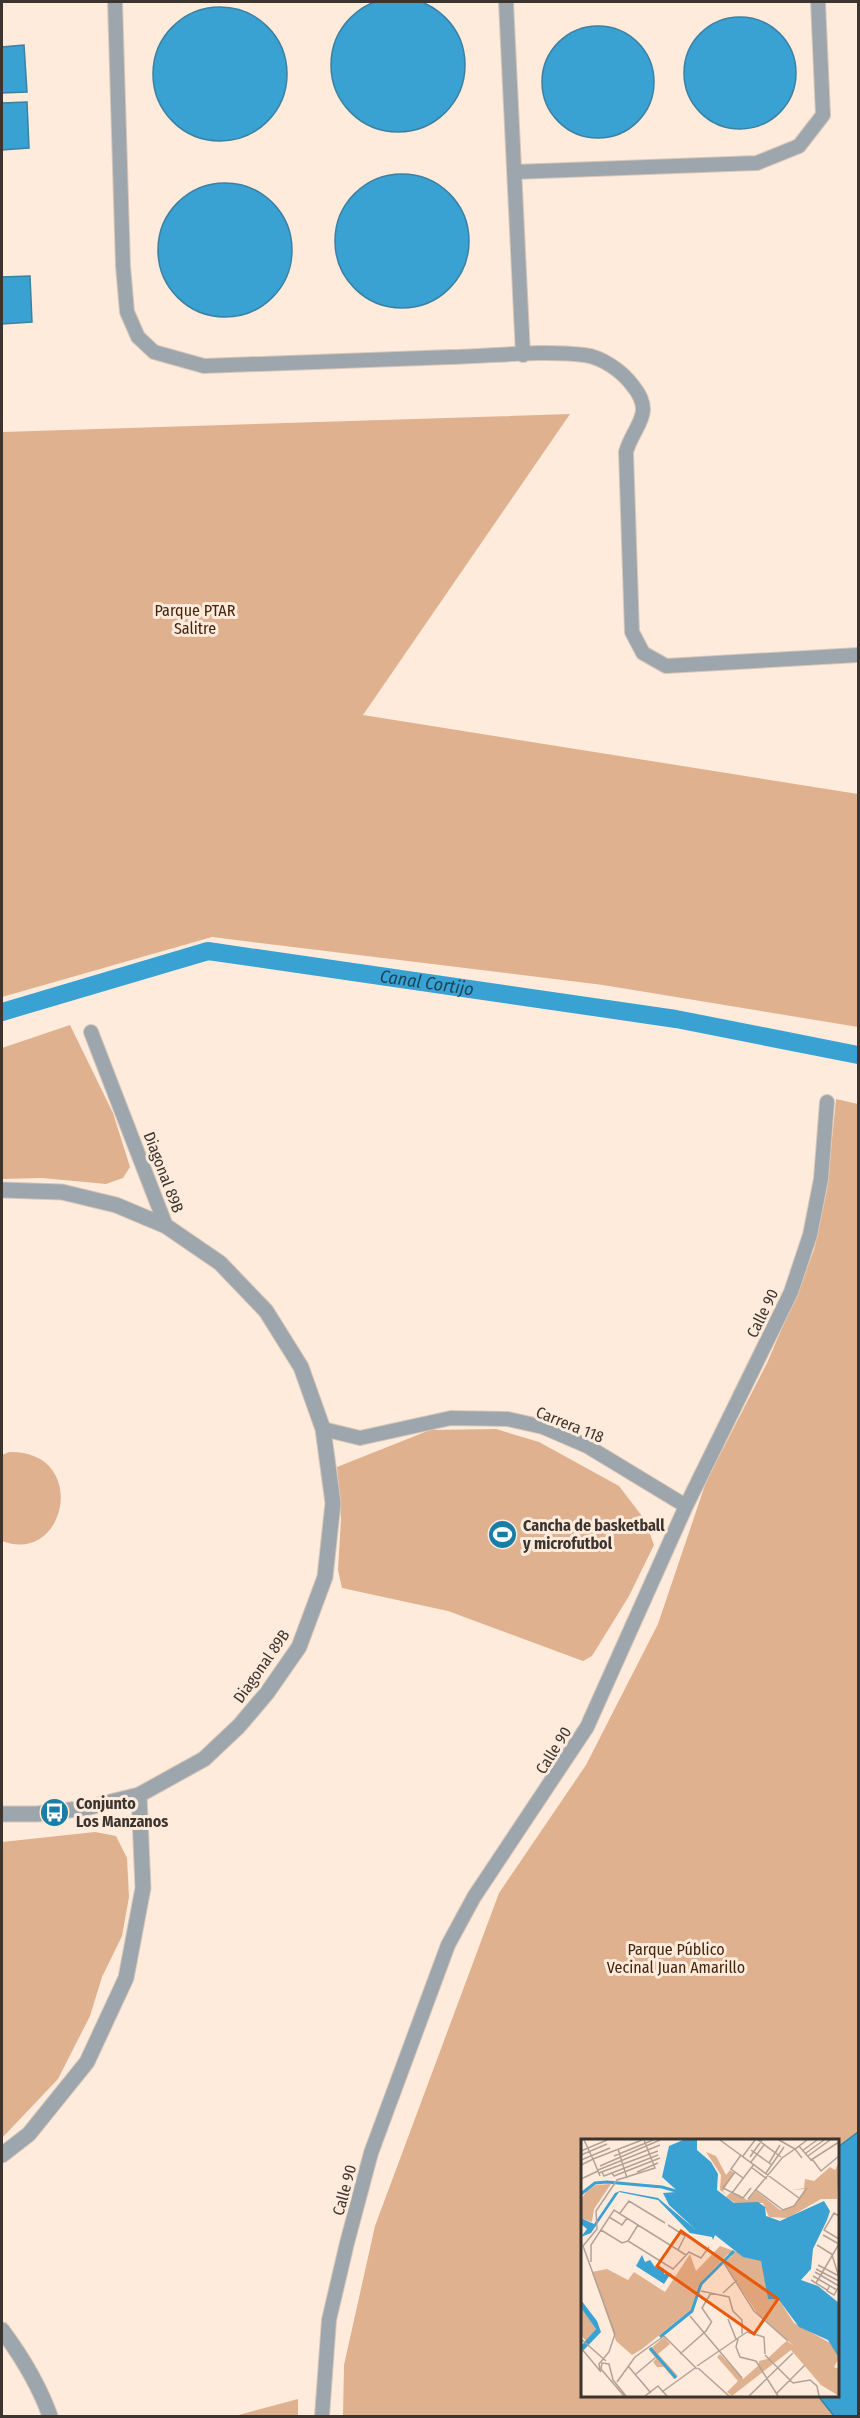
<svg xmlns="http://www.w3.org/2000/svg" width="860" height="2418" font-family="'Fira Sans Condensed',sans-serif">
  <style>
    .green { fill: #e0b18e }
    .water { fill: #39a2d3; stroke: #3a81a2; stroke-width: 1.5 }
    .lines { fill: none; stroke-linecap: round; stroke-linejoin: round }
    .canal { stroke: #39a2d3; stroke-width: 18 }
    .minor-casing { stroke: #d8c7b9; stroke-width: 16 }
    .tertiary-casing { stroke: #d8c7b9; stroke-width: 17 }
    .minor { stroke: #9da6ac; stroke-width: 14 }
    .tertiary { stroke: #9da6ac; stroke-width: 15 }
    .labels { text-anchor: middle; stroke-width: 6; stroke-linejoin: round; paint-order: stroke }
    .park-label { font-size: 16px; fill: #43250b; stroke: #ffebdc }
    .street-label { font-size: 16px; fill: #3c352f; stroke: #ffebdc }
    .poi-label { font-size: 16px; font-weight: bold; fill: #3c352f; stroke: #ffebdc; text-anchor: start }
    .water-label { font-size: 18px; font-style: italic; fill: #194459; stroke: #ffebdc }
    .inset-river { fill: none; stroke: #39a2d3; stroke-width: 3 }
    .inset-road { fill: none; stroke: #b1a297; stroke-width: 1.5 }
    .view { fill: #e8590c; fill-opacity: 0.15; stroke: #e8590c; stroke-width: 3 }
    .inset-edge { fill: none; stroke: #3c352f; stroke-width: 3 }
  </style>
  <rect width="100%" height="100%" fill="#ffebdc"/>
  <!-- green -->
  <path class="green" d="M570,414l-207,301 495,79v233l-255,-42 -391,-48 -210,60v-565z
    M70,1025l43,88 17,54 -7,11 -17,6 -64,-6 -40,1v-131z
    M836,1099l22,5v1028l-20,15v-7h-256v256h236l16,20h-491l1,-51 31,-139 124,-333 87,-128 72,-141 48,-142 61,-119 31,-72 16,-41 13,-60z
    M496,1429l43,13 80,44 26,34 9,25 -25,51 -37,60 -9,5 -135,-50 -106,-23 -4,-18 3,-51 -4,-52 93,-37z
    M9,1452c81,-2 58,114 -7,89v-86z
    M95,1832l21,4 11,22 2,39 -7,39 -20,41 -12,39 -32,63 -56,59v-296z
    M298,2399v17h-63z"/>
  <!-- water -->
  <path class="water" d="M331 65a67 67 0 1 1 134 0a67 67 0 1 1-134 0Z
    M153 74a67 67 0 1 1 134 0a67 67 0 1 1-134 0Z
    M684 73a56 56 0 1 1 112 0a56 56 0 1 1-112 0Z
    M542 82a56 56 0 1 1 112 0a56 56 0 1 1-112 0Z
    M24,45l3,47 -25,1v-46z
    M27,102l2,46 -27,2v-47z
    M335 241a67 67 0 1 1 134 0a67 67 0 1 1-134 0Z
    M158 250a67 67 0 1 1 134 0a67 67 0 1 1-134 0Z
    M30,276l2,46 -30,2v-47z
    M858,2132v284h-24l-16,-20h20v-249z"/>
  <g class="lines">
    <!-- canal -->
    <path class="canal" id="s1" d="M2,1012l206,-61 468,68 182,36"/>
    <defs>
      <path id="minor" d="M115,2l8,264 4,46 11,25 16,15 50,14c83,-3 165,-6 247,-9 43,-1 91,-7 133,-2 18,2 38,16 49,31 23,28 0,40 -7,66l6,180 11,21 23,13 192,-11
        M506,2l17,353
        M514,172l243,-9 42,-17 24,-31 -5,-113
        M91,1032l75,194
        M323,1429l37,9 91,-20 57,1 35,8 44,19 99,60
        M322,2416l7,-96 18,-77 24,-90 77,-208 26,-48 113,-170 99,-221 105,-214 19,-57 11,-56 6,-77"/>
      <path id="tertiary" d="M2,1190l60,2 54,13 50,21 54,37 46,48 35,56 22,62 10,74 -8,74 -26,70 -32,46 -28,33 -35,33 -65,36 -53,13 -49,6h-35
        M2,2155l27,-21 58,-72 39,-84 17,-90 -4,-93
        M2,2330c20,27 37,55 48,86"/>
    </defs>
    <!-- minor casing -->
    <use href="#minor" class="minor-casing"/>
    <!-- tertiary casing -->
    <use href="#tertiary" class="tertiary-casing"/>
    <!-- minor -->
    <use href="#minor" class="minor"/>
    <!-- tertiary -->
    <use href="#tertiary" class="tertiary"/>
  </g>
  <!-- icons -->
  <defs>
    <symbol id="stadium-disc" viewBox="-11 -11 22 22"><circle r="9.5" fill="#177ea8" stroke="#ffebdc"/><path d="M0-5a6.5 5 0 1 0 0 10a6.5 5 0 1 0 0-10ZM-3.5-1.8h7v3.6h-7Z" fill="#fff"/></symbol>
    <symbol id="bus-disc" viewBox="-11 -11 22 22"><circle r="9.5" fill="#177ea8" stroke="#ffebdc"/><path d="M-5-6H5V4H4V6H2V4H-2V6H-4V4H-5ZM-3.5-4V0h7V-4ZM-3.5 1.2v1.5H-2V1.2ZM2 1.2v1.5H3.5V1.2Z" fill="#fff"/></symbol>
  </defs>
  <g fill-rule="evenodd">
    <use href="#stadium-disc" x="486" y="1518" width="33" height="33"/>
    <use href="#bus-disc" x="38" y="1796" width="33" height="33"/>
  </g>
  <g class="labels">
    <!-- park labels -->
    <g class="park-label">
      <text x="195" y="616">Parque PTAR<tspan x="195" dy="18">Salitre</tspan></text>
      <text x="676" y="1955">Parque Público<tspan x="676" dy="18">Vecinal Juan Amarillo</tspan></text>
    </g>
    <!-- street labels -->
    <g class="street-label">
      <text transform="translate(164 1172) rotate(69)" y="6">Diagonal 89B</text>
      <text transform="translate(762 1313) rotate(-64)" y="6">Calle 90</text>
      <text transform="translate(570 1424) rotate(22)" y="6">Carrera 118</text>
      <text transform="translate(261 1666) rotate(-55)" y="6">Diagonal 89B</text>
      <text transform="translate(553 1750) rotate(-58)" y="6">Calle 90</text>
      <text transform="translate(344 2190) rotate(-75)" y="6">Calle 90</text>
    </g>
    <!-- poi labels -->
    <g class="poi-label">
      <text x="523" y="1531">Cancha de basketball<tspan x="523" dy="18">y microfutbol</tspan></text>
      <text x="76" y="1809">Conjunto<tspan x="76" dy="18">Los Manzanos</tspan></text>
    </g>
    <!-- water labels -->
    <g class="water-label">
      <text dy="6" stroke="none"><textPath href="#s1" startOffset="436">Canal Cortijo</textPath></text>
    </g>
  </g>
  <!-- overview -->
  <g transform="translate(581 2139)">
    <rect width="258" height="258" fill="#ffebdc"/>
    <path d="M125,13l10,4 10,19 4,-5 4,3 -11,18 4,4 -7,-5 1,-15zM258,23l-2,37h-16l-33,19 -19,-1 -6,-14h-28l-9,-6 4,-4 8,1 9,6 9,-9 24,19 13,-3 12,-18 -13,1 12,-2 1,-9 9,2 16,-14 5,3zM30,45l-17,25 -2,13 -11,-4v-19l6,-8 9,-6zM139,107l42,15 6,38 11,1 15,23 38,21 7,14 -5,9 5,2v27l-18,-11 -30,-35 -59,46 -5,-4 11,-11 -21,-24 3,-3 23,25 16,-14v-4l8,-2 16,-15 4,-3 7,5 -37,-33 -33,-50 8,-7 -4,-2 -28,29 -9,27 -49,39 -10,6 -16,-14 -24,-69 15,-3 21,11 6,-8 31,20 25,-38 6,17zM0,169l15,21 -10,12 -5,-6zM83,198l6,7 -12,10 20,22 -4,3 -10,-12h-7l-4,-5 3,-3 -7,-9z" fill="#e0b18e"/>
    <path d="M102,1h14v10l14,12 7,12 -1,16 17,13 24,-1 7,5 1,9 14,5 44,-20 6,10 -3,9 -14,29 -2,20 -10,11 17,6 21,17v55l-11,-18 -29,-13 -20,-27 -11,-1 -7,-38 -18,-4 -28,-22 -2,5 -1,-3 -22,-4 -32,-33 -39,-8 -28,41 -10,4 6,-8 -6,-5v-6l13,6 21,-31 5,-2 38,7 37,31 -26,-24 -6,-12 13,-1 8,5 -22,-20 7,-31zM61,116l3,7 5,-2 5,7 9,2v5l7,-1 -7,11 -28,-18zM0,161l16,21 4,11 -20,21v-7l15,-17 -15,-21z" fill="#39a2d3"/>
    <path class="inset-river" d="M0,55l14,-11 12,-1 55,5 14,4 10,9M79,198l32,-26 9,-27 33,-33M69,209l26,30"/>
    <path class="inset-road" d="M3,1l9,19 49,-19M139,1l79,58M177,1l23,17M198,1l16,9 12,-9M218,7l12,14 28,-18M37,10l9,29M170,11l21,15M0,12l26,-11M221,12l15,-11M225,14l18,-13M0,16l26,-11M160,16l-10,14 12,9M33,17l39,-16M162,17l12,-16M227,17l22,-16M169,18l12,-17M231,20l9,12 18,-15M0,21l29,-12M170,23l13,-17M188,24l11,-18M0,26l12,-6 7,17M19,27l60,-26M170,28l16,12M17,31l62,-25M21,33l2,4 54,-21M56,33l21,-9M154,33l-12,16 20,10 8,-10M18,34l59,-22M31,34l2,3 46,-18M185,34l18,-26M0,40l17,-8M175,51l27,20 11,-4 13,-18M151,54l22,-29M167,60l34,-41 13,-9 7,9M39,74l9,-12 36,22M258,77l-5,-3 -10,17 15,9M28,78l13,8 5,-7M57,86l-10,16 45,28 16,-17 12,6 8,-11M87,86l17,11 -7,14M20,91l21,13 6,-2M242,96l16,9M236,106l16,10M251,116l7,22M10,123v-17l23,-35 72,45M143,124l30,48 34,30M237,126l21,11M235,130l23,12M234,133l24,14M232,137l24,14M230,141l16,10M235,144l23,-39M249,146l-3,6 7,4 4,-7M120,152l28,6 4,14 9,9v14M130,154l-9,15 9,13M142,154l14,-13M109,177l52,62M147,180l8,20M166,193l17,5 1,17M83,197l33,33M0,200l25,22M157,200l-2,8 4,10 16,4M0,209l20,24M99,215l26,-23 6,-10M184,216l28,28M175,222l22,35M47,227l23,27M116,227l50,-34M117,229l31,28M19,231l-1,-6 10,-12 6,-18 -32,-88 14,-17 -1,-18 21,-31 38,-12 -11,-28M55,235l19,-16M36,243l18,-25 29,-21M212,244l17,-3 7,6 2,10M81,253l33,-24M196,254l28,-28M43,257l-23,-27 1,-6 7,1 4,16 13,16M64,257l13,-10 9,10M168,257l44,-43"/>
    <path class="view" d="M100,92l97,68 -24,35 -97,-68z"/>
    <rect width="258" height="258" class="inset-edge"/>
  </g>
  <!-- border -->
  <rect width="860" height="2418" fill="none" stroke="#3c352f" stroke-width="6"/>
</svg>
